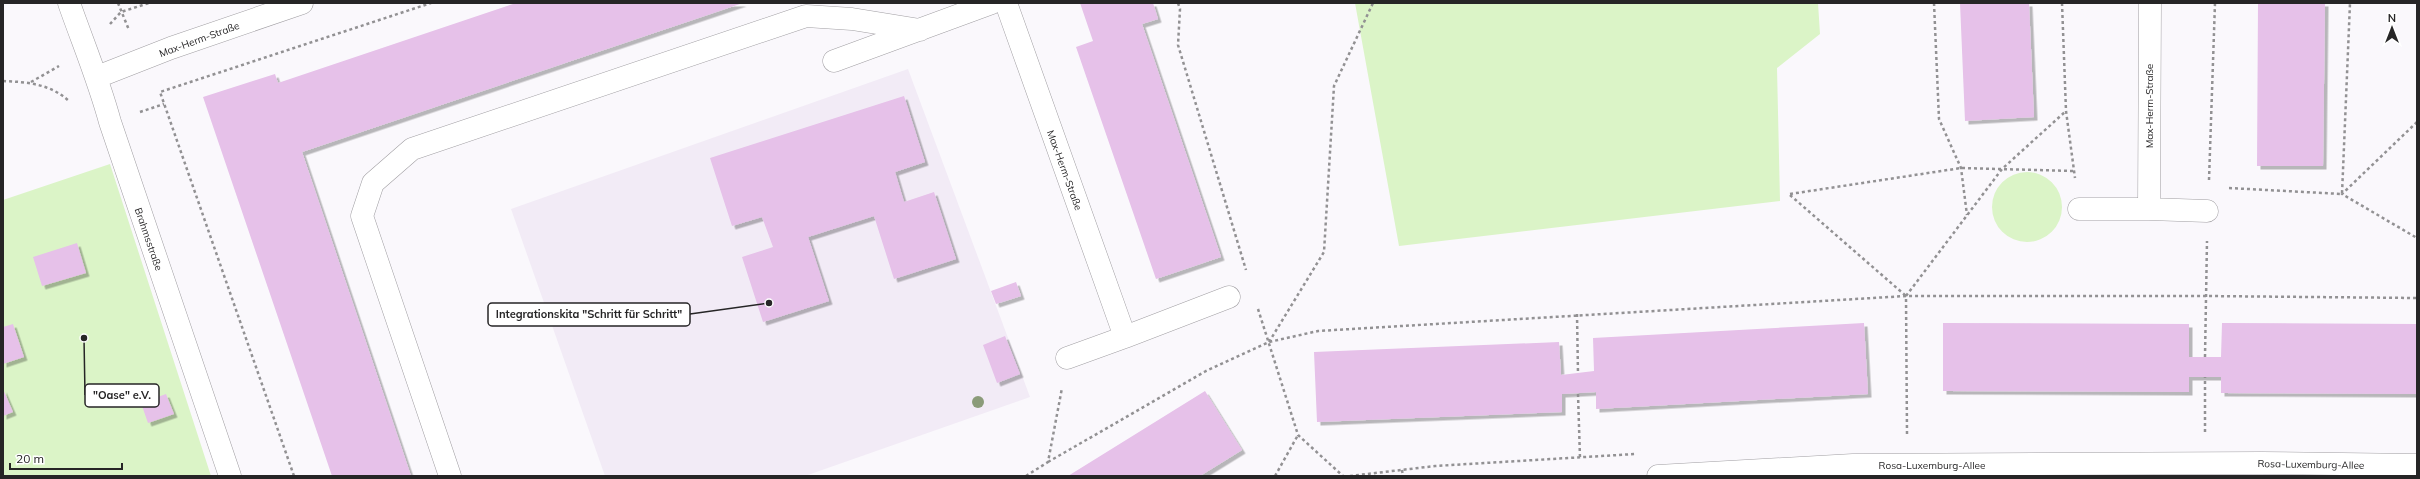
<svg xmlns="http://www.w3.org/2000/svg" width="2420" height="479" font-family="Mulish,sans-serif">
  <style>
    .built { fill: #f2ebf6 }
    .green { fill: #dbf4c7 }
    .building { fill: #e6c1e9; filter: url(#shadow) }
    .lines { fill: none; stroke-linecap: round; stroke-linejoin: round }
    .minor-casing { stroke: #a19fa3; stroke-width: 23 }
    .path { stroke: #929193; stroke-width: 2.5; stroke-dasharray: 3 3; stroke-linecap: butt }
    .minor { stroke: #fff; stroke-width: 22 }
    .tree { fill: #8b9b79 }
    .labels { text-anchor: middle; stroke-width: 3; stroke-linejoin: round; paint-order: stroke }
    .street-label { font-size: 10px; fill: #262526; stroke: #fff }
    .leader { fill: none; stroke: #262526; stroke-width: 1.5 }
    .callout-dot { fill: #262526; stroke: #fff; stroke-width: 1.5 }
    .callout { fill: #fff; stroke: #262526; stroke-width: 1.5 }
    .callout-label { font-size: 11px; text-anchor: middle; font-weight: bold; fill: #262526 }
  </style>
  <defs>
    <filter id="shadow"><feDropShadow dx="3.5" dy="3.5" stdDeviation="0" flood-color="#0004"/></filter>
  </defs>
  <rect width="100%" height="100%" fill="#faf8fc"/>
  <!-- built -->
  <path class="built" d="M908,69l122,328 -225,79h-200l-94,-267z"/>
  <!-- green -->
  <path class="green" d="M1355,3h463l2,31 -43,34 3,133 -381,45z
    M110,164l101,312h-208v-276z
    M1992 207a35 35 0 1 1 70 0a35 35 0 1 1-70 0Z"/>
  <!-- building -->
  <path class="building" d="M516,3h227l-441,149 109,324h-79l-129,-379 72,-23 3,9z
    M1080,3h73l5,16 -16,5 79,233 -65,22 -80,-232 17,-6z
    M1960,3h69l5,114 -69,4z
    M2258,3h67l-2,163h-66z
    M904,96l21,66 -30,10 9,30 30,-10 22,67 -62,20 -20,-63 -66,21 21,64 -66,21 -21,-65 31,-10 -11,-30 -30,9 -22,-68z
    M77,243l9,30 -44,13 -9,-29z
    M1016,282l5,14 -25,8 -5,-13z
    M1864,323l4,71 -272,15v-17l-34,2v18l-245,10 -3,-70 245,-10 2,33 33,-4 -1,-33z
    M1943,323l246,1v33h32l1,-34 195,1v70l-196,-1v-16h-32v15l-246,-1z
    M13,324l11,33 -21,7v-37z
    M1005,336l15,38 -23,9 -14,-38z
    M3,389l10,23 -10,4z
    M1205,391l37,59 -42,26h-132z
    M166,394l8,20 -26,9 -7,-20z"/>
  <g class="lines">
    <defs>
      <path id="minor" d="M69,3c14,40 30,78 41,119l120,354
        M1006,3l119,334 -58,21
        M834,61l158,-58
        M97,77l74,-29 131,-45
        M2079,209h70l1,-206
        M2149,209l58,2
        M1125,337l104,-40
        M450,476l-88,-260 11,-33 39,-34 394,-133 46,3 68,11
        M1658,476l195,-11 409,-2 155,2"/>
    </defs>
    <!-- minor casing -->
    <use href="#minor" class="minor-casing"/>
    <!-- path -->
    <path class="path" d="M118,3l11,27
      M1178,3l2,6 -2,36 68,225
      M1934,3l5,116 22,49 6,47
      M2062,3l4,108 9,67
      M110,24l11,-12 28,-9
      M3,81c25,1 48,3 67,21
      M31,82l28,-16
      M140,112l24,-8
      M2417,122l-75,72 75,44
      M2209,180l6,-177
      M2229,188l113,6 8,-191
      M1790,194l171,-26 113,3
      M1790,195l116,101
      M1258,309l40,126 45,41
      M1577,314l1,60
      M1269,342l55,-90 10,-166 39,-83
      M2205,357l2,-116
      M1578,394l2,64
      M2205,432v-55
      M1907,434l-1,-138 96,-127 64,-58
      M1048,462l158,-91 63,-29 49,-11 588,-35h299l212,2
      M1402,470l1,6
      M294,476l-134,-384 271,-89
      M1026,476l22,-14 14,-74
      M1275,476l23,-41
      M1350,476l85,-10 200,-12"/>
    <!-- minor -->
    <use href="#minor" class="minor"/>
  </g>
  <!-- trees -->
  <circle class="tree" cx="978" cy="402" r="6"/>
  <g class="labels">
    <!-- street labels -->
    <g class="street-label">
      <text transform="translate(199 39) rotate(-20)" y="4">Max-Herm-Straße</text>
      <text transform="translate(2149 106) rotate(-90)" y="4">Max-Herm-Straße</text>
      <text transform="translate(1065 170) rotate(70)" y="4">Max-Herm-Straße</text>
      <text transform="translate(149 239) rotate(71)" y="4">Brahmsstraße</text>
      <text transform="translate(2311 464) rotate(1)" y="4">Rosa-Luxemburg-Allee</text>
      <text x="1932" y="469">Rosa-Luxemburg-Allee</text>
    </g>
  </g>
  <!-- callouts -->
  <path class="leader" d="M769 303L690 314M84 338L85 395"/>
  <g class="callout-dot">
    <circle cx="769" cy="303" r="4"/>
    <circle cx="84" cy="338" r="4"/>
  </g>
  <g class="callout">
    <rect x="488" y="303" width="202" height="23" rx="4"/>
    <rect x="85" y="384" width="74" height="23" rx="4"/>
  </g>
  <g class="callout-label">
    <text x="589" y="318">Integrationskita "Schritt für Schritt"</text>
    <text x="122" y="399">"Oase" e.V.</text>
  </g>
  <!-- border -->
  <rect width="2420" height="479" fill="none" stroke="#262526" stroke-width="8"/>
  <!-- north arrow -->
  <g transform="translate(2392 28)" stroke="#ffffff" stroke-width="3" paint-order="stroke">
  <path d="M0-3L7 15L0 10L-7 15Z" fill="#262526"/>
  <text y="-6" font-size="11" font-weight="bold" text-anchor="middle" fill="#262526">N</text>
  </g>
  <!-- scale -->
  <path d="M10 463v6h112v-6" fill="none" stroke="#262526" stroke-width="2"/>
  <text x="16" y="463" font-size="12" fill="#262526" stroke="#ffffff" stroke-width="3" paint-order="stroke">20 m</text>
</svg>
